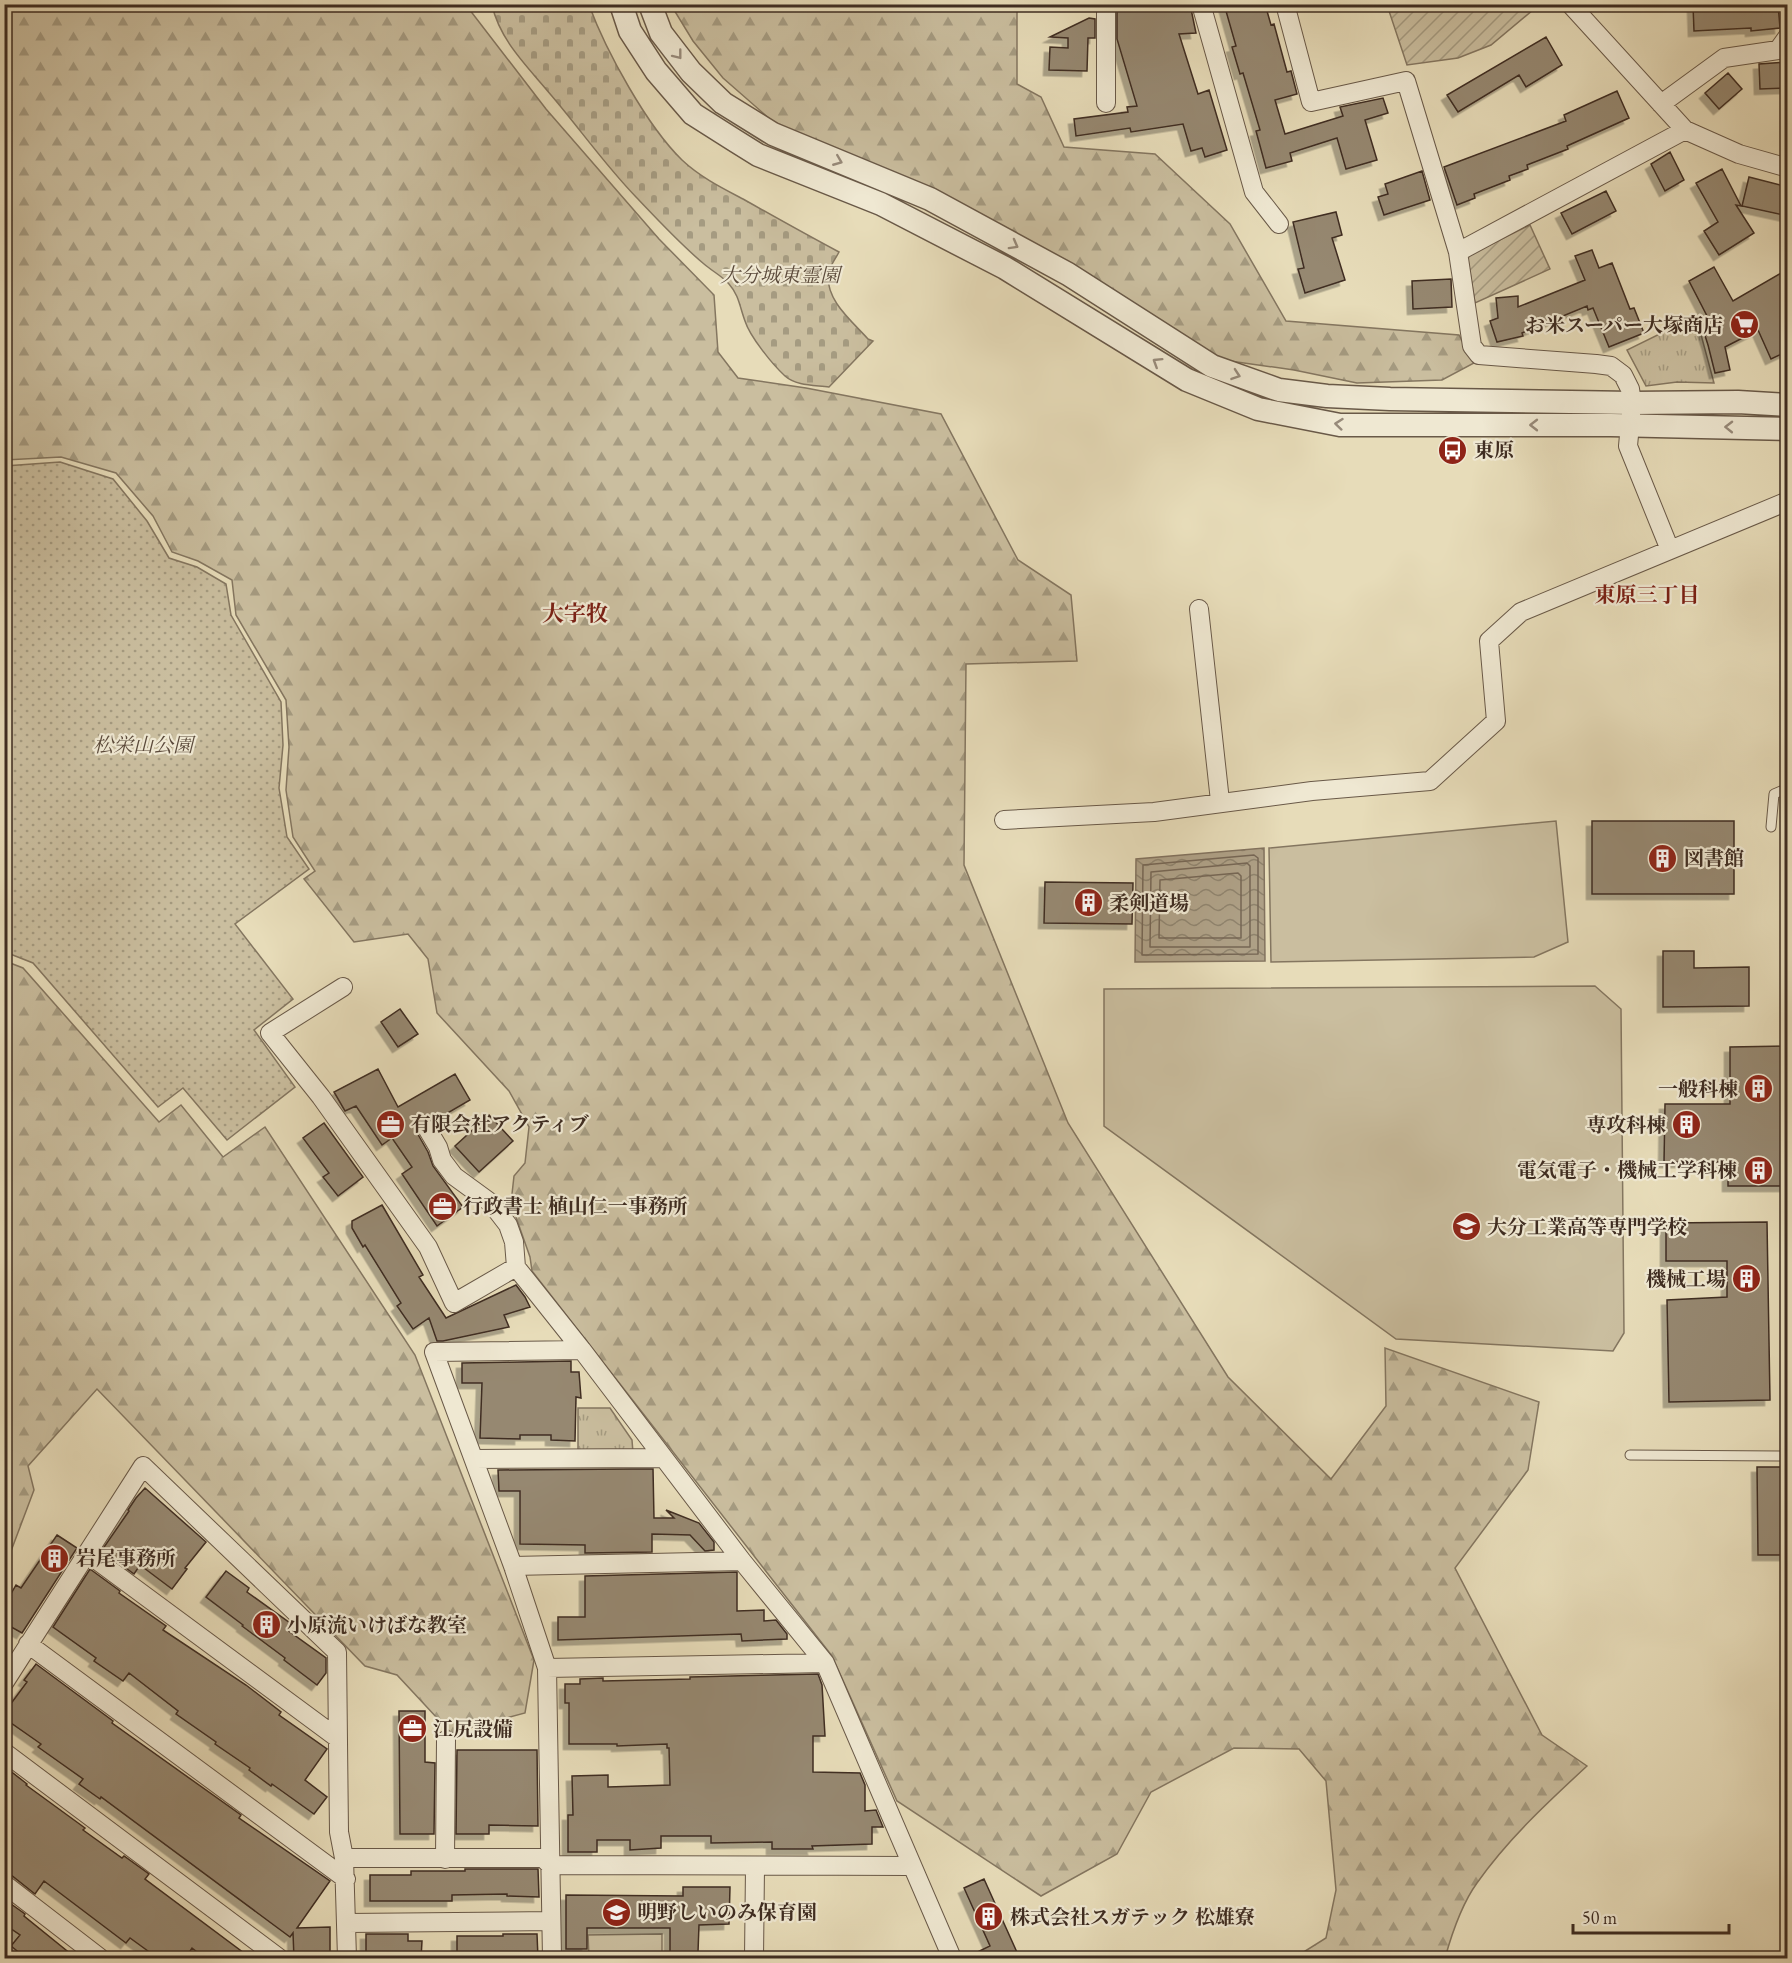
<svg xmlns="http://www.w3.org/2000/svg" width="1792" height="1963" font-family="'EB Garamond','Noto Serif JP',serif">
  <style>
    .grass { fill: url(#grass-tufts); stroke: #847660; stroke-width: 1.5 }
    .forest { fill: url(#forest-firs); stroke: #847660; stroke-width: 1.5 }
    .cemetery { fill: url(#cemetery-stones); stroke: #847660; stroke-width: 1.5 }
    .park { fill: url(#park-dots); stroke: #847660; stroke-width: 1.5 }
    .garden { fill: url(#garden-furrows); stroke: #847660; stroke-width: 1.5 }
    .pitch { fill: #cabe9f; stroke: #847660; stroke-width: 1.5 }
    .water { fill: url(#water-waves); stroke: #82725e; stroke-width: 1.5 }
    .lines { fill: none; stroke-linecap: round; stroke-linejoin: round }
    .shore { stroke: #766654; stroke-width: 1.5 }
    .building { fill: #968871; stroke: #3f2d22; stroke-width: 1.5; filter: url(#shadow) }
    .service-casing { stroke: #695948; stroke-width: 11 }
    .minor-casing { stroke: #695948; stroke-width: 20 }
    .tertiary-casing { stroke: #695948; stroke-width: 25 }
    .service { stroke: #efe8d2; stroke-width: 9 }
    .minor { stroke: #efe8d2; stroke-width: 18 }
    .tertiary { stroke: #efe8d2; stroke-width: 22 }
    .oneway { stroke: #978a7a }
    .labels { text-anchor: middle; stroke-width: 4.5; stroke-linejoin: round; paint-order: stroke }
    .park-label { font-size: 20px; font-style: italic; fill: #5b4a3b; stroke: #efe8d2 }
    .poi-label { font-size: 20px; font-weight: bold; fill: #3f2d22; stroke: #efe8d2; text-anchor: start }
    .neighbourhood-label { font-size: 21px; font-weight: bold; fill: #7a1f14; stroke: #efe8d2 }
    .quarter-label { font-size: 22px; font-weight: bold; fill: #7a1f14; stroke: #efe8d2 }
  </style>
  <defs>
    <pattern id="grass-tufts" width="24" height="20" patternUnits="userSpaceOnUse" patternTransform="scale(1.5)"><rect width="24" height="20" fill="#cabe9f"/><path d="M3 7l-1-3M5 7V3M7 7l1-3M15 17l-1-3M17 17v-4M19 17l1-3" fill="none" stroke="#a59b81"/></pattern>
    <pattern id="forest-firs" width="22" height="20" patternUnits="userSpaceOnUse" patternTransform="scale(1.5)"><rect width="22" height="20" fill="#cabe9f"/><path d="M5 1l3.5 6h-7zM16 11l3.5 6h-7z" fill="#a59b81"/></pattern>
    <pattern id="cemetery-stones" width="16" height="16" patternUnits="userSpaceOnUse" patternTransform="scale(1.5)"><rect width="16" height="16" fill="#cabe9f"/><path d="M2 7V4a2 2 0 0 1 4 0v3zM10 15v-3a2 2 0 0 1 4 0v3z" fill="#a59b81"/></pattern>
    <pattern id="park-dots" width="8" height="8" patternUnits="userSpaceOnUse" patternTransform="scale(1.5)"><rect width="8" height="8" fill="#cabe9f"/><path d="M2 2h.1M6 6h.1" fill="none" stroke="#a59b81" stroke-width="1.8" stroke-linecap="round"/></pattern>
    <pattern id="garden-furrows" width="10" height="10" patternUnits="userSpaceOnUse" patternTransform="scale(1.5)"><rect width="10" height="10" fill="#cabe9f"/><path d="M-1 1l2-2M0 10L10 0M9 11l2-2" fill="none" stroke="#a59b81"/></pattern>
    <pattern id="water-waves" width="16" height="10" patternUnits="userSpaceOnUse" patternTransform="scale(1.5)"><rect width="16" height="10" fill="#aea086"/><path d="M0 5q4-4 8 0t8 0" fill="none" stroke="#8f836d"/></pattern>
    <filter id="shadow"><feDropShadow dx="-5.5" dy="5.5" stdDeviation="0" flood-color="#0004"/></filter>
  </defs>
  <rect width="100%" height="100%" fill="#e7dcb9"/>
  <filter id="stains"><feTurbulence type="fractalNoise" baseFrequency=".00333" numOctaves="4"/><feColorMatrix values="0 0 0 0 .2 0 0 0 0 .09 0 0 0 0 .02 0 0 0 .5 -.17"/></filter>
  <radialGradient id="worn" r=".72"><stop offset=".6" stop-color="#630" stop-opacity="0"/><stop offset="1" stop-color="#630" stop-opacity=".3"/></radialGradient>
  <!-- grass -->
  <path class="grass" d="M1696,316l18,67 -37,-1 -31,4 -19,-36z
    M578,1408h32l22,32 1,13 -55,-2z"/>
  <!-- forest -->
  <path class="forest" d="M5,5h461l80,104 113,130 55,56 4,57 20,26 68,10 135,26 77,146 53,35 6,66 -111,3 -2,201 104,258 160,254 103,102 55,-73 -1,-58 154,54 -11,68 -73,98 87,167 45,31c-39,36 -79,73 -110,117 -16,22 -25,50 -32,75h-151l32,-20 10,-48 -10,-109 -27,-32 -65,-1 -83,44 -34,62 -76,42 -144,-95 -65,-145 -300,-385 -2,-14 -19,-54 3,-27 11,-13 4,-36 -20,-36 -72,-78 -9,-54 -20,-25 -54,8 -50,-63 11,-8 -22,-34 -7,-47 3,-43 -3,-47 -50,-85 -4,-35 -34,-19 -26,-9 -19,-36 -37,-43 -55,-16 -56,3z
    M671,5h346v79l24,13 23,50 91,7 75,70 56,97 173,14 15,28 -32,17 -85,3 -63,-13 -92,-13 -431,-237 -48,-42 -30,-37z
    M5,961l18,7 136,154 22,-17 42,52 42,-30 150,228 119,305 -9,53 -74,20 -54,-58 -32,-9 -268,-277 -69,77 6,24 -29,77z"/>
  <!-- cemetery -->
  <path class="cemetery" d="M492,5h97c17,46 58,121 93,155 18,17 40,28 61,39 32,18 64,36 96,53 -3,6 -10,15 -11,22 -2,27 24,47 40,65l5,2 -44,46c-14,-2 -33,-1 -44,-11 -12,-11 -35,-39 -40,-55 -5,-13 -6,-26 -16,-37 -7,-8 -17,-13 -25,-20 -24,-20 -46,-44 -68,-67 -31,-32 -56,-68 -85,-102 -23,-28 -51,-54 -59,-90z"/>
  <!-- park -->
  <path class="park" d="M60,462l53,17 34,42 22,37 28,9 29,17 5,31 50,87 2,43 -4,43 8,49 22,32 -74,55 58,75 -39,31 41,57 -68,53 -44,-52 -25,19 -125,-144 -28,-11v-486z"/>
  <!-- garden -->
  <path class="garden" d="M1387,5v-1l152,1 -48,40 -33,13 -51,7z
    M1530,225l20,44 -75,34 -7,-43 1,-5z"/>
  <!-- pitch -->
  <path class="pitch" d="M1556,821l12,121 -34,15 -263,5 -2,-114z
    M1595,986l26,23 3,324 -11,18 -217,-12 -292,-213v-137z
    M662,1934v24h-73l-1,-23z"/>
  <!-- water -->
  <path class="water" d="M1264,848l1,113 -130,1 1,-103z"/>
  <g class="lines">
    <!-- shore -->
    <path class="shore" d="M1254,855l4,3v96l-116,1 1,-90z
      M1247,863l3,3v81h-100l1,-75z
      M1238,873l3,3v62h-82l1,-58z"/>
  </g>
  <!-- building -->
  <path class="building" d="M1160,4h30l6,29 -17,1 19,60 11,-4 18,60 -22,7 -3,-9 -11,3 -8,-27 -52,8 -1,-4 -54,8 -2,-17 54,-7 -1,-5 10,-1 -20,-67v-30z
    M1224,4h41l6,21 3,-1 13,48 4,-1 6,23 -22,6 10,34 58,-18 -3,-9 43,-9 5,15 -23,7 12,40 -31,9 -9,-31 -47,15 2,8 -26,7 -10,-37 4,-1 -17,-57 -3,1 -8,-27 4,-1z
    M1730,4h48l2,24 -29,3v-3l-57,3 -1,-25z
    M1089,18l6,1v19h-7l-1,33 -38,-1 1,-23 18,1v-10l-18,-1z
    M1546,37l16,28 -36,22 -7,-12 -61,37 -11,-17z
    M1788,62v26l-28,1 -1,-25z
    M1728,73l14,16 -23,20 -14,-16z
    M1617,91l12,27 -62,28 1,3 -41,16 1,4 -19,7 1,4 -36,14 1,4 -18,7 -13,-38 122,-46 -2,-6z
    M1670,152l14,28 -19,11 -14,-27z
    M1722,169l19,37 -5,-1 18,28 -35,22 -15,-24 14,-9 -22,-39z
    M1422,171l8,29 -46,15 -6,-18 10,-3 -3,-10z
    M1749,177l39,10v29l-46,-10z
    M1606,191l10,20 -44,23 -11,-21z
    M1336,212l6,23 -10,3 13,42 -40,13 -7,-24 6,-1 -11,-46z
    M1592,250l7,18 13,-5 18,46 4,-1 10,25 -35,14 -16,-39 -5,2 -1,-4 -65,27 1,3 -26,6 -7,-21 8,-3 -2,-20 22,-2v11l67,-27 -10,-24z
    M1714,267l19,34 55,-32v82l-17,8 -13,-29 -33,17 5,23 -15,3 -7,-28 -8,-25 7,-4 -18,-35z
    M1451,279l1,28 -39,2 -1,-28z
    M1592,821h142v73h-142z
    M1045,882l88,1 -1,41 -88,-1z
    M1663,951h31v17l55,-1v39l-86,1z
    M400,1009l18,25 -20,13 -17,-25z
    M1788,1046v140h-60v-24h-64l1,-58h65v-57z
    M378,1069l20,38 57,-33 15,26 -36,21 -6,-2 -5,1 -4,4 -3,7 12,21 5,14 30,41 -26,19 -35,-52 10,-7 -20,-29 -10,7 -26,-39 -11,5 -11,-19z
    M489,1115l24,26 -34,31 -24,-26z
    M324,1123l39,54 -25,19 -15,-19 6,-4 -26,-35z
    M382,1205l41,70 -4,2 27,41 70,-33 9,12 5,10 -26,8 5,12 -66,14h-6l-8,-23 -16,11 -16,-23 4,-3 -36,-58 -2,2 -11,-19v-7z
    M1767,1222l3,178 -101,2 -2,-102 60,-3v-36h-61v-38z
    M571,1361v11h8l2,26 -5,-1 -1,44 -24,-1v-5h-31v4l-40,-1 2,-55h-20v-20z
    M1757,1467h31v88h-30z
    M631,1469h22l1,49h20l-8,-8 33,13 15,19v8l-9,1 -15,-16 -38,-1v18l-67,1v-8l-65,-1v-53h-21l-1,-21z
    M145,1488l61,54 -21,26 2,1 -15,20 -32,-24 -6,9 -32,-24 27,-39 -1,-1 8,-12z
    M57,1535l20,13 -55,85 -18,-10v-17l12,-21 5,3z
    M90,1569l30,22 -1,2 47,33 -3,4 83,55 35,27 -2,3 48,34 -22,31 22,17 -13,17 -42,-30 -1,2 -22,-16 1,-2 -35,-24 1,-2 -40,-28 2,-3 -49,-38 -6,8 -29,-20 2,-3 -43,-31z
    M226,1571l23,17 -2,4 43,31 -4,6 40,29v15l-9,12 -33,-25 1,-2 -43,-32 1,-1 -37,-28z
    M737,1572v39l27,-1v11l12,-1 11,14v5l-45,2 -1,-7 -183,6v-23h27v-41z
    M36,1664l77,57 -1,2 129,92 -2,3 91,63 -33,47 33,-1v32h-36l-1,-26 -3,4 -189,-140 -1,2 -21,-15 4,-5 -45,-32 3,-3 -37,-26v-5l23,-31 -3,-2z
    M818,1674l4,11 3,51h-12v36l47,1 5,12v26l11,-1 7,17h-11v17l-60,2 1,3h-41v-7l-61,1v-7h-50v12l-31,2v-10h-33v12h-29v-37h5l-1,-39 36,-1v12l62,-2 -1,-37h-2v-4l-50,2v-2h-48v-41h-4v-19h15v-5l23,-1v3l87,-2v-2z
    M399,1711h26v51l10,1 -1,71h-34z
    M457,1750h80l1,76 -49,-1v9h-33z
    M4,1766l23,18 -1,1 59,43 -2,2 39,28 2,-2 25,18 -4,5 107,80h-46l-14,-11 -7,11h-26l-29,-21 -4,5 -82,-62 -9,13 -24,-19 -7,-2z
    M465,1869h73l1,28 -32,-1v-2l-55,1v6h-82v-26h41v-4h54z
    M984,1879l36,80h-57l27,-13 -26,-58z
    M683,1887h47l-1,37 -30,1 -1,27h-28v-24h-83v21h-21v-54l117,1z
    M4,1899l21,15 -1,2 53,43h-50l-16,-13 9,-11 -16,-11z
    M366,1934h42v7h14l-1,18h-55z
    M503,1934h34l1,24 -34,1 -1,-7h-46v-16h46z"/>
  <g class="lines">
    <defs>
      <path id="service" d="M1771,827l3,-33 14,-6
        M1630,1455l158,1"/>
      <path id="minor" d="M1201,4l53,188 25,32
        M1285,4l26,98 95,-21 52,171
        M1570,4l115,126 54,24 49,14
        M1106,103v-99
        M1661,104l63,-46 54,-8 10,-14
        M1670,550l-42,-104 4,-43 -2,-14 -7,-14 -12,-9 -15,-2 -117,-9 -7,-9 -14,-94 227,-122
        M1199,609l21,192
        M1004,820l150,-8 158,-21 118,-10 66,-60 -7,-80 32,-29 267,-111
        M343,987l-73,46 51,64 107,150 26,56 62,-36 66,83
        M428,1130l10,17 4,13 12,16 37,27 17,22 6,17 2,25
        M474,1459l189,-1
        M87,1553l249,184
        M513,1566l229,-5
        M28,1644l318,235
        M547,1668l278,-5
        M4,1683l139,-217 194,186 2,180 5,26 3,100
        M4,1752l275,206
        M344,1858h199l7,7 362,1
        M445,1859l1,-119
        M4,1884l96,74
        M347,1923l204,-2
        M552,1958l-5,-290 -34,-102 -79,-214 148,-2 160,211 83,102 127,295
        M754,1958l1,-91"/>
      <path id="tertiary" d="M621,4l9,27 26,40 37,43 41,26 24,15 123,49 124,64 182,112 71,29 82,16h271l177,4
        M650,4l11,29 30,39 32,31 50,31 157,65 138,75 144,92 67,24 48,6 63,3 242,4 106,-1 50,3"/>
    </defs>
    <!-- service casing -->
    <use href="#service" class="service-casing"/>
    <!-- minor casing -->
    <use href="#minor" class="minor-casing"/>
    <!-- tertiary casing -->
    <use href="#tertiary" class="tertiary-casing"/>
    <!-- service -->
    <use href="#service" class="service"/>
    <!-- minor -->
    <use href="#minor" class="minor"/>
    <!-- tertiary -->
    <use href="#tertiary" class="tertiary"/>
  </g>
  <!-- one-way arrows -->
  <defs><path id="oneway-chevron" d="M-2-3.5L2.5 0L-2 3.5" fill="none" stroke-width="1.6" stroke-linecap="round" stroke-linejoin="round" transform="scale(1.5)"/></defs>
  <g class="oneway">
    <use href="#oneway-chevron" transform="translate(678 55) rotate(52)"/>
    <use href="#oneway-chevron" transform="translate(838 161) rotate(22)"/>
    <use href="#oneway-chevron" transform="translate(1014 245) rotate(29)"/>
    <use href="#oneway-chevron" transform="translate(1157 362) rotate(-148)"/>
    <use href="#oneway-chevron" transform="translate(1236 375) rotate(19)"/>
    <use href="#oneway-chevron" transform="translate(1339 424) rotate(-174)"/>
    <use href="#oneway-chevron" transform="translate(1534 425) rotate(180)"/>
    <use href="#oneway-chevron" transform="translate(1729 427) rotate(-179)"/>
  </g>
  <!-- icons -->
  <defs>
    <symbol id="supermarket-disc" viewBox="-11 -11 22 22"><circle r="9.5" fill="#8f2418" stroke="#efe8d2"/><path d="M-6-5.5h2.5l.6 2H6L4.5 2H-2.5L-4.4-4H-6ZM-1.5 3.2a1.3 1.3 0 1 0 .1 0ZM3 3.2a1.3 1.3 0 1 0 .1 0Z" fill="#fff"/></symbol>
    <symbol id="bus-disc" viewBox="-11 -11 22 22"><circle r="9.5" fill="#8f2418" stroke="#efe8d2"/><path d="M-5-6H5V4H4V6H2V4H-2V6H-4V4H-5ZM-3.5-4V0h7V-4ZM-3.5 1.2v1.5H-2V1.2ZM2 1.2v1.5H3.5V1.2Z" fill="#fff"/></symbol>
    <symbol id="building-disc" viewBox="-11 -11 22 22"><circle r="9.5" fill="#8f2418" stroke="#efe8d2"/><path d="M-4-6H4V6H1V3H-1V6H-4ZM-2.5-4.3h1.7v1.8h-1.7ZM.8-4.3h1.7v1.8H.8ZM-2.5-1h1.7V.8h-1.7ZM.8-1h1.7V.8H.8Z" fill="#fff"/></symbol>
    <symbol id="office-disc" viewBox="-11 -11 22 22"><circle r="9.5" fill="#8f2418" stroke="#efe8d2"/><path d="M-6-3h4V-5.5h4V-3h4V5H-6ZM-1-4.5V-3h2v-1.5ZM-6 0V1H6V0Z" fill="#fff"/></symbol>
    <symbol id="school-disc" viewBox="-11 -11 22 22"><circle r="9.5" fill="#8f2418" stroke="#efe8d2"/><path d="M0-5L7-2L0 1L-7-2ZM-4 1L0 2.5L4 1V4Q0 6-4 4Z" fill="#fff"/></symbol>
  </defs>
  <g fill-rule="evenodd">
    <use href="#supermarket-disc" x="1728" y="308" width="33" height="33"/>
    <use href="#bus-disc" x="1436" y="434" width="33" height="33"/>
    <use href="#building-disc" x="1646" y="842" width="33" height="33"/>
    <use href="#building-disc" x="1072" y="886" width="33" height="33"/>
    <use href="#building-disc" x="1742" y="1072" width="33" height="33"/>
    <use href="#office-disc" x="374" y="1108" width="33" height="33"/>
    <use href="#building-disc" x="1670" y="1108" width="33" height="33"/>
    <use href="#building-disc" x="1742" y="1154" width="33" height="33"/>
    <use href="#office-disc" x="426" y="1190" width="33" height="33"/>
    <use href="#school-disc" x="1450" y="1210" width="33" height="33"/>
    <use href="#building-disc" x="1730" y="1262" width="33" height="33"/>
    <use href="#building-disc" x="38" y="1542" width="33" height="33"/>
    <use href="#building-disc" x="250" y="1608" width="33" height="33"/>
    <use href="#office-disc" x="396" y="1712" width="33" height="33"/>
    <use href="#school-disc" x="600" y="1896" width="33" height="33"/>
    <use href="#building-disc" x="972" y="1900" width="33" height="33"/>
  </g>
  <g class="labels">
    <!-- park labels -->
    <g class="park-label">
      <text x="780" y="282">大分城東霊園</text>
      <text x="143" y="752">松栄山公園</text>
    </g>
    <!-- poi labels -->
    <g class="poi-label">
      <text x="1723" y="332" text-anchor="end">お米スーパー大塚商店</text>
      <text x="1474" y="457">東原</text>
      <text x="1684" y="865">図書館</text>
      <text x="1109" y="910">柔剣道場</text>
      <text x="1738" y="1096" text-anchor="end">一般科棟</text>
      <text x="411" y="1131">有限会社アクティブ</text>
      <text x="1666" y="1132" text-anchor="end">専攻科棟</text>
      <text x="1737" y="1177" text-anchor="end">電気電子・機械工学科棟</text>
      <text x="463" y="1213">行政書士 植山仁一事務所</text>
      <text x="1487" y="1234">大分工業高等専門学校</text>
      <text x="1726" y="1286" text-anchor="end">機械工場</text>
      <text x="76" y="1565">岩尾事務所</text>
      <text x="287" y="1632">小原流いけばな教室</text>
      <text x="433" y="1736">江尻設備</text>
      <text x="637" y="1919">明野しいのみ保育園</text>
      <text x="1010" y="1924">株式会社スガテック 松雄寮</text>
    </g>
    <!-- neighbourhood labels -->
    <g class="neighbourhood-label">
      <text x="1647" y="602">東原三丁目</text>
    </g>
    <!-- quarter labels -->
    <g class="quarter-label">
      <text x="575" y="621">大字牧</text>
    </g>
  </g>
  <!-- margin -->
  <rect width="1792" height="1963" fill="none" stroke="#e7dcb9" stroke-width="24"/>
  <rect x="6" y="6" width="1780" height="1951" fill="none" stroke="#3f2d22" stroke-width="3"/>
  <rect x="12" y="12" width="1768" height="1939" fill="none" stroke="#3f2d22" stroke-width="1.5"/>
  <!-- scale -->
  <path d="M1573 1924v9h156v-9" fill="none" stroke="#3f2d22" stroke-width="3"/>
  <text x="1582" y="1924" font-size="18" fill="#3f2d22" stroke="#efe8d2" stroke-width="4.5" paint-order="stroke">50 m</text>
  <rect width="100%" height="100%" filter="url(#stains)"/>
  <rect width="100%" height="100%" fill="url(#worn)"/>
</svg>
